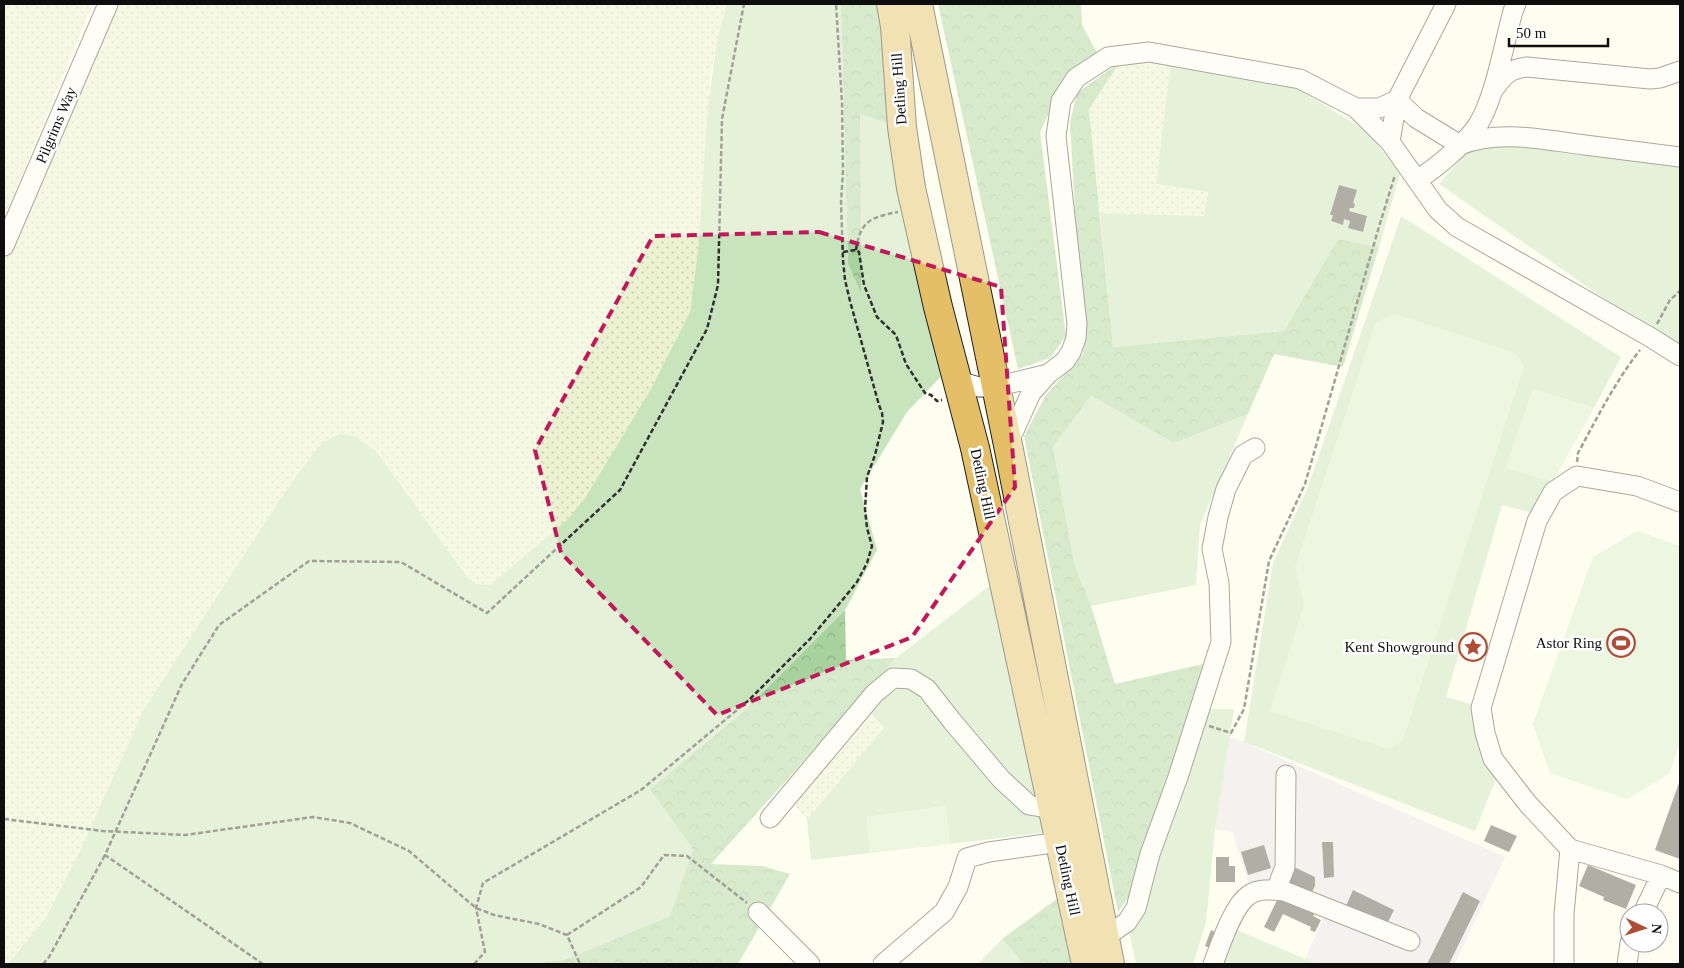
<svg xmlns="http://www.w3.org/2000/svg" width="1684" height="968" font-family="'Times New Roman',serif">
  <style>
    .industrial { fill: #ebe3ea }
    .farmland { fill: url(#farmland-dots) }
    .grass { fill: #c8e4bd; fill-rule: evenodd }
    .forest { fill: url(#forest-crowns) }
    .pitch { fill: #daedce }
    .building { fill: #55514b }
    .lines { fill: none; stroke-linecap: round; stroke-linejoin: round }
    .minor-casing { stroke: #414141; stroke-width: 21 }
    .highway-casing { stroke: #1f1f1f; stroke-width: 30 }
    .path { stroke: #303030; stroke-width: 2.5; stroke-dasharray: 5 2.5; stroke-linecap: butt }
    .minor { stroke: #fff; stroke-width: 19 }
    .highway { stroke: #e5bf67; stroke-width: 28 }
    .marked { fill: none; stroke: #c2185b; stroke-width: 4; stroke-dasharray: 10 6; stroke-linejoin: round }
    .labels { text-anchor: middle; stroke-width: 5; stroke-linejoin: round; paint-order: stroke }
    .street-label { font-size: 15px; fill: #0e0e0e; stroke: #fff }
    .poi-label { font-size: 15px; fill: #0e0e0e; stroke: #fff; text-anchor: end }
  </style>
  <defs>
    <pattern id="farmland-dots" width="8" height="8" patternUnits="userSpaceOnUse" patternTransform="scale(1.25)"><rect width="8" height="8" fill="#ecf1d2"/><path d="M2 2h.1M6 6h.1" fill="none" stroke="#c9cdb3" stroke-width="1.8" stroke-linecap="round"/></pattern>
    <pattern id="forest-crowns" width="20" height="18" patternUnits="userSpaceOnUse" patternTransform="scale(1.25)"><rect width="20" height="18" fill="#a9d39e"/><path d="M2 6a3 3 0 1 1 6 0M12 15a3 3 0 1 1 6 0" fill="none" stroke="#90b487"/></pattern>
  </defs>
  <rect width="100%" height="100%" fill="#fdfdf0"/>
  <!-- industrial -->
  <path class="industrial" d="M1229,737l15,5 261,115 -50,107h-137l-13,-5 21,-46 -76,-24 -17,-56 -18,-4z"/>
  <!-- farmland -->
  <path class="farmland" d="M4,4h88l-88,215z
    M118,4h609v3l-10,35 -7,36 -12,173 -8,61 -39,77 -66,109 -17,21 -79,66 -13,-1 -9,-7 -93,-127 -21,-14 -13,-2 -18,8 -38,52 -140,215 -64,142 -35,68 -36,45h-5v-709l54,-109z
    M1171,61l-15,123 52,8 -4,24 -104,-3 -11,-105 31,-46z
    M859,699l25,29 -77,92 -27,-33z"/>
  <!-- grass -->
  <path class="grass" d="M727,4h114l7,259 12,-149 34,11 54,244 -41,43 -47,77 17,61 -32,60 -101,101 -93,77 42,61 -23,67 -106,44 -38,4h-518l37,-45 33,-64 66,-146 143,-220 35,-47 18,-8 14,2 21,14 92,127 9,7 14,1 78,-66 17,-21 66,-109 39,-77 8,-61 10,-146 9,-63z
    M1171,61l125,27 72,44 32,42 -21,73 -41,-8 -54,92 -171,16 -13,-134 104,3 4,-24 -52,-8zM1339,185l14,18 2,1 -1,4h-4l-1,3 18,6 -5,15 -14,-4 2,-7 -6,-2 -1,6 -12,-4 2,-6 -2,-1z
    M1488,128l192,22v201l-241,-167z
    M1401,216l220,141 -27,51 -61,-19 -27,79 47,13 -20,32 -31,-8 -56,192 31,9 -2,12 21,61 -21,52 -231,-89 29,-179 35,-76z
    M1091,394l83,49 74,-29 -48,111 -4,60 -105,21 -17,-43 -21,-116z
    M993,583l56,249 -99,12 -5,-38 -78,11 3,36 -59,7 -4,-40 77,-92 -25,-29 37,-41z
    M1207,709h27l-19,120 -9,94 -13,41h-57l-7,-33z
    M1237,930l80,34h-95z
    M1002,939l22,25h-46z"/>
  <!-- forest -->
  <path class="forest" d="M841,4h40l13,121 -34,-11 1,179 -13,-30z
    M938,4h143l1,21 15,28 -34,31 -23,48 26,204 -16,22 -32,11z
    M1120,62l-31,47 24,238 171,-16 54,-92 41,8 -36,120 -69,-13 -26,60 -74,29 -83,-48 -38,52 21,116 17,43 24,78 97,-22 -79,229 -15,21 -94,-476 22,-41 37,-41 -13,-232 7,-29z
    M845,610l1,50 50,-2 -185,206 51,2 28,8 -52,90h-212l38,-4 106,-44 23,-67 -43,-60 94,-78z
    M1058,898l15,66h-49l-22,-25z"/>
  <!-- pitch -->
  <path class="pitch" d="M1395,314l121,39 8,13 -121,374 -14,9 -119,-38 34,-106 -9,-38 81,-245z
    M1533,389l61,19 -41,73 -47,-13z
    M1637,531l43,15v197l-11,31 -42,25 -77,-26 -17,-49 60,-167z
    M945,806l5,38 -80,9 -3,-36z"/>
  <!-- building -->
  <path class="building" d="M1339,185l18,5 -4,13 2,1 -1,4h-4l-1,3 18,5 -4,16 -15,-4 2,-7 -6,-2 -1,6 -12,-4 2,-6h-3z
    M1680,780v79l-25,-9z
    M1491,825l26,11 -8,16 -25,-11z
    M1322,842h11l1,35 -10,1z
    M1264,845l7,23 -23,7 -7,-23z
    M1216,857h13v9h6v16h-19z
    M1588,865l48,20 -10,24 -23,-9 1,-3 -25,-11z
    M1292,866l23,11v9l-5,10 -26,-13z
    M1353,890l41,20 -8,16 -40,-20z
    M1463,892l17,9 -31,63h-22z
    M1279,896l36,17 -2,3 8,4 -6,12 -5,-2 1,-3 -28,-13 -9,18 -10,-5z
    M1211,930l8,4 -7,15 -7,-3z"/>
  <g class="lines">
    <defs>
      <path id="minor" d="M1494,89c10,-14 15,-20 33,-22l123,12 10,-1 20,-7
        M1356,108h23l18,-8 19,18 44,27c38,-16 85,-5 125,0 32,4 63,8 95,12
        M1390,142l7,-42 49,-96
        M1417,180c19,-12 44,-33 58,-51 19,-25 29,-86 38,-118l3,-7
        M4,246l104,-242
        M958,381l21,6h16l53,-13 17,-13 6,-9 5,-14 1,-14 -21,-188 5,-35 15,-23 32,-21 41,-5 151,27 56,29 34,34 48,68 19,17 193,110 30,19
        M1008,444l23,-51 17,-19
        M1680,502l-43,-16 -60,-10 -24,16 -16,29 -56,187 4,25 8,26 35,45 42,45 91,26 19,8
        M770,818l104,-124 19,-16 18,1 16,10 25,32 49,58 28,26 24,4
        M1276,890l9,-23 1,-92
        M758,912l52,52
        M1643,913l18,-38
        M1105,937l22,-15 9,-14 14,-54 28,-77 43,-135 -2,-59 -7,-34 6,-32 8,-28 17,-34 12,-7
        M883,964l61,-52 14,-25 9,-29 22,-6 71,-10
        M1213,964c7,-18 20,-59 36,-69 10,-7 24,-5 35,-4l126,50
        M1564,964v-50l6,-65
        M1627,964l3,-21"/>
      <path id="highway" d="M891,4l4,22 7,101 9,61 27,119 37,141 111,516
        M918,4l90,441 102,519"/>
    </defs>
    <!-- minor casing -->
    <use href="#minor" class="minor-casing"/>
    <!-- highway casing -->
    <use href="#highway" class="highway-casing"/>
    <!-- path -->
    <path class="path" d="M856,250c4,-29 15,-33 42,-38
      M843,252l13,-2 3,2 5,33 13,32 19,18 10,29 19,29 6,2 6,6 5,-1
      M1657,324l13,-24 10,-9
      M1577,462l1,-9c19,-35 37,-71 62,-103
      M1209,726l22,7 13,-24 25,-148 36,-77 73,-254 17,-55
      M4,819l99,12 82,4 128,-18 37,6 59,28 67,57 18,7 45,9 28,11 13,29
      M567,935l74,-48 23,-32 23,1 60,47
      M43,964l6,-7 56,-102
      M263,964l-158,-109 77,-171 37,-59 90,-64 92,1 86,51 133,-123 87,-161 11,-44 4,-166 22,-115
      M474,964l11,-12 -9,-44 7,-25 158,-93 108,-90 61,-61 34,-41 13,-16 10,-19 5,-17 -5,-18 -2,-19 2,-32 8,-22 8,-33 -1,-9 -3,-8 -29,-104 -5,-21 -2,-20 -2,-57 2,-32 -1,-68 -6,-99"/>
    <!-- minor -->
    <use href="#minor" class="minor"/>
    <!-- highway -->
    <use href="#highway" class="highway"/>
  </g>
  <!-- marked area -->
  <path d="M0 0H1684V968H0ZM819,232l182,55 14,200 -103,150 -195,78 -156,-162 -26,-103 118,-214z" fill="#fdfdf0" fill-opacity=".55" fill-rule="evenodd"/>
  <path class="marked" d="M819,232l182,55 14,200 -103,150 -195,78 -156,-162 -26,-103 118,-214z"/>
  <!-- icons -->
  <defs>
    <symbol id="stadium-ring" viewBox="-11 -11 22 22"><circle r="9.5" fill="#fff" stroke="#af4c35" stroke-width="1.5"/><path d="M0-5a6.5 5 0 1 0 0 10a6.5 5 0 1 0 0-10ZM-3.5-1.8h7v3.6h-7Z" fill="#af4c35"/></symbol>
    <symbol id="sight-ring" viewBox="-11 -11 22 22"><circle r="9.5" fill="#fff" stroke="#af4c35" stroke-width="1.5"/><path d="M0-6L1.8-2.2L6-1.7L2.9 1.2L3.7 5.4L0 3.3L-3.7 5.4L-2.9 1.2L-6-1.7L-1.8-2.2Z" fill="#af4c35"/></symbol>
  </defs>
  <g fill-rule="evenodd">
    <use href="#stadium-ring" x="1605" y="627" width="32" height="32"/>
    <use href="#sight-ring" x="1457" y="631" width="32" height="32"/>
  </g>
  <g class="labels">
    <!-- street labels -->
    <g class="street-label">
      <text transform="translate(899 89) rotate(-94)" y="5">Detling Hill</text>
      <text transform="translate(56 125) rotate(-67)" y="5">Pilgrims Way</text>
      <text transform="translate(983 484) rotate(78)" y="5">Detling Hill</text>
      <text transform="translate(1068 880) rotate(78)" y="5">Detling Hill</text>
    </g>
    <!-- poi labels -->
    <g class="poi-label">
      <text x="1602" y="648">Astor Ring</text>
      <text x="1454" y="652">Kent Showground</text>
    </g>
  </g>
  <!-- border -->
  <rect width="1684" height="968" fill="none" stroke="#0e0e0e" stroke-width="10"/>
  <!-- north arrow -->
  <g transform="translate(1644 928) rotate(94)"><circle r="24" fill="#ffffff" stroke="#9f9f9f"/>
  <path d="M0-4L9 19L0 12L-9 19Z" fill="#af4c35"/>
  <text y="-8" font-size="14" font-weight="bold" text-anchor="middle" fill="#0e0e0e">N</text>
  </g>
  <!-- scale -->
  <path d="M1509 38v8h99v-8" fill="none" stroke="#0e0e0e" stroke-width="2.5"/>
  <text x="1516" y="38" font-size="15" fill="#0e0e0e" stroke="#ffffff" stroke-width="4" paint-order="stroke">50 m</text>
</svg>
